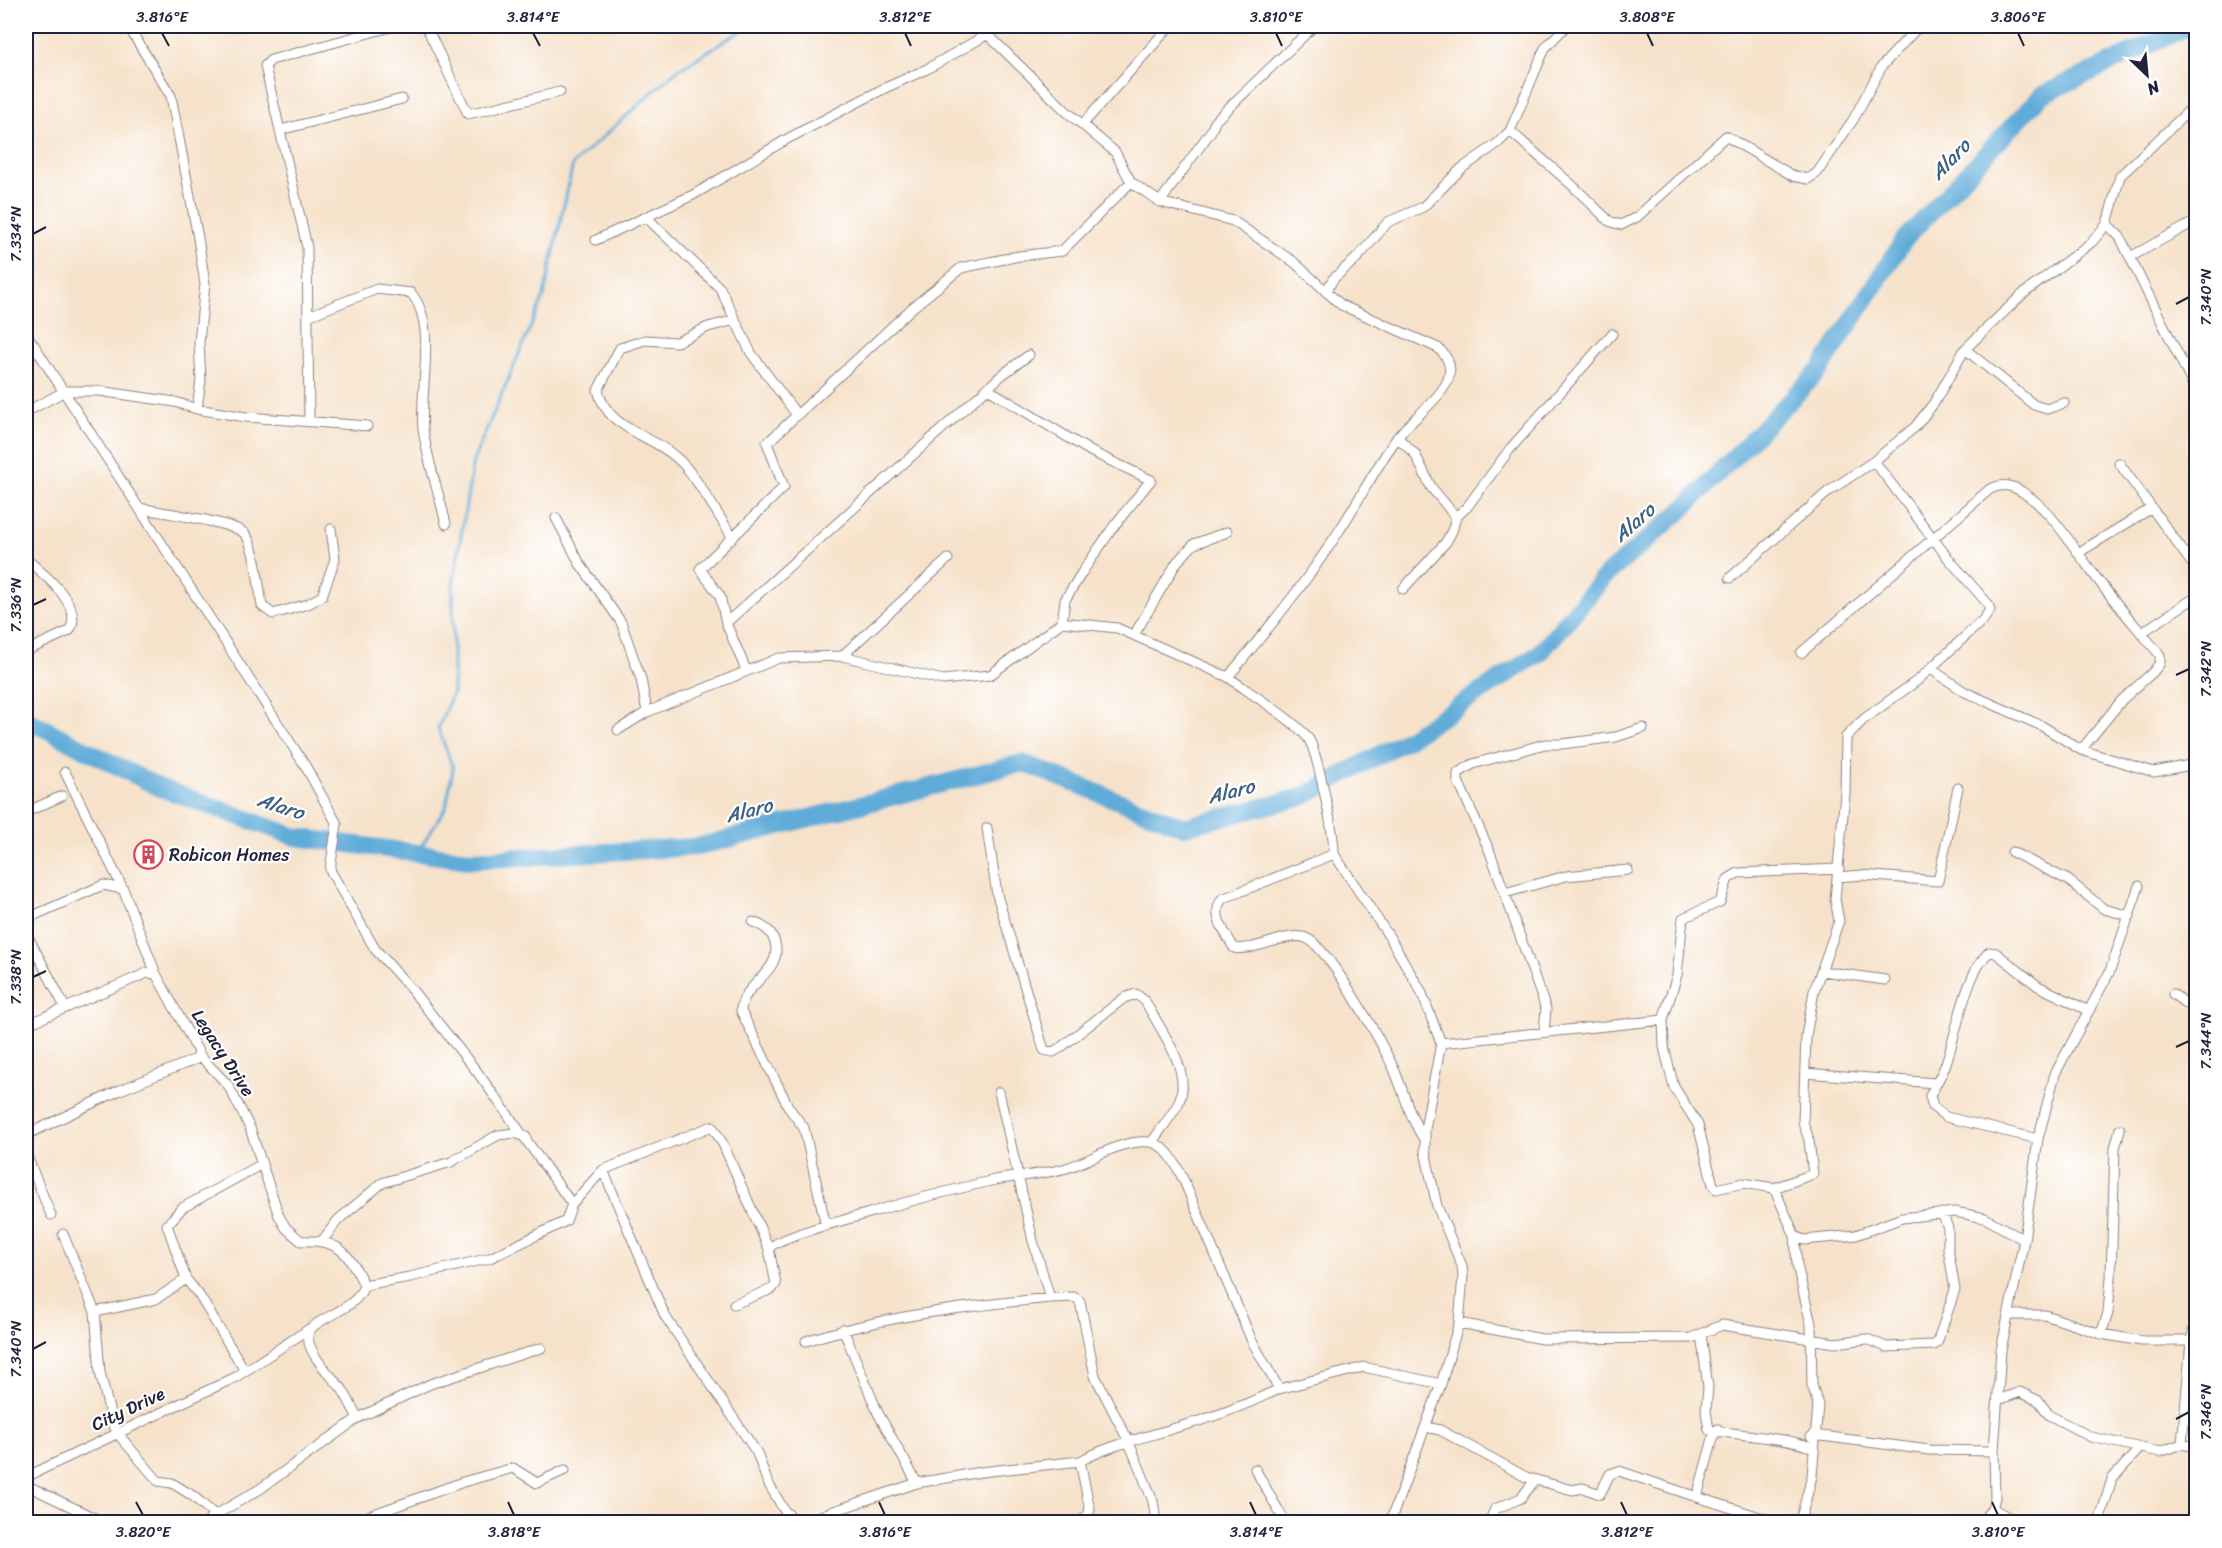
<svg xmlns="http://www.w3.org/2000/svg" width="2222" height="1548" font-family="Sriracha,sans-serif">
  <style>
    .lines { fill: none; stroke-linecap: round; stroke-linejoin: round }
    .stream { stroke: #60acd9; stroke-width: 3 }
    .river { stroke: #60acd9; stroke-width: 18 }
    .minor-casing { stroke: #8c8282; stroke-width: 11 }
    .minor { stroke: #fff; stroke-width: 9 }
    .ticks { fill: none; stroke: #22223b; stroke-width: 2 }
    .labels { text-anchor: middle; stroke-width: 4.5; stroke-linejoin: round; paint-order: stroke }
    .poi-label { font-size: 18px; fill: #22223b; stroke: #fff; text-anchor: start }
    .street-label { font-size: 18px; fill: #22223b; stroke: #fff }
    .water-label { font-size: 20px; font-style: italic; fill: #3e6082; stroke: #fff }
    .neatline { fill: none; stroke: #22223b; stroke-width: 2 }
    .ticks-label { font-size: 15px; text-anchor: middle; fill: #22223b }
  </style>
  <rect width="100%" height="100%" fill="#fff"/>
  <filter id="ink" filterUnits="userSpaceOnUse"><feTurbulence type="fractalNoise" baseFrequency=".0167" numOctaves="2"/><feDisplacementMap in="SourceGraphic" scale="12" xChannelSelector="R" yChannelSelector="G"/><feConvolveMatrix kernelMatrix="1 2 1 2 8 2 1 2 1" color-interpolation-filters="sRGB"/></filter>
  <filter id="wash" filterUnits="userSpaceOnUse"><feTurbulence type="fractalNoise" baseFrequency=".008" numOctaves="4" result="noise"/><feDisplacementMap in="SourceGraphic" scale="24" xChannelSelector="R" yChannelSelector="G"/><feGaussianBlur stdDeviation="1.35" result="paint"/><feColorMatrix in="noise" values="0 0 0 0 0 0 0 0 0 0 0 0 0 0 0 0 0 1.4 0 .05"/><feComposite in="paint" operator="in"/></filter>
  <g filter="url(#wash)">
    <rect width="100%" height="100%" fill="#f6e2ca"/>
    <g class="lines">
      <!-- stream -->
      <path class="stream" d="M417,853l29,-46 7,-39 -15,-40 15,-36v-107l20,-124 71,-165 29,-132 103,-93 73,-45"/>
      <!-- river -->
      <path class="river" d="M26,719l132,68 138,50 174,23 227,-13 326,-84 161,64 118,-30 106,-58 132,-86 65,-77 75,-64 140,-142 84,-130 138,-145 147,-69"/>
    </g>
  </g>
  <g filter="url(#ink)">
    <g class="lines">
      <defs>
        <path id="minor" d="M128,26l43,70 27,142 7,46 -6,58 2,38 -4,29
          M426,26l42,88 92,-22
          M979,26l87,85 49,41 16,30 29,20 73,19 61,41 47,43 97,43c8,7 14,16 11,28 -4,20 -40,45 -52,62 -22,30 -38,63 -58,93 -33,52 -72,99 -111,146 20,15 66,43 80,61 9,12 27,100 26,116l56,84 31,53 20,52 -16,86v22l12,55 25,60 1,10 -4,47 -18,61 -51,138
          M1083,124l87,-98
          M280,130l122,-31
          M1510,131l62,54 37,36 12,4 16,-8 89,-81 67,40 15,3 9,-6 36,-53 29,-54 37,-40
          M1160,202l51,-71 5,-11 98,-94
          M646,217l74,71 31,65 46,62
          M2107,224l13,13 76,154
          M596,240l97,-45 96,-57 94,-49 44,-20 61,-35
          M2130,257l66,-36
          M1326,292l7,-13 25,-22 30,-35 35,-15 38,-38 37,-26 12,-12 35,-83 21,-22
          M308,316l69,-27 34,4c27,31 8,96 12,136 4,31 16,64 23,95
          M26,333l280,434 31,57 -7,46 45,79 37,41 66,83 94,131
          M1965,349l69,56 13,4 17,-6
          M26,412l39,-21h34l76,11 22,7 49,8 121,9
          M309,421l-2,-174 -42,-181 6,-6 123,-34
          M1397,437l18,17 16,33 25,30
          M2119,463l77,106
          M139,508c20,4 93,14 105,25 12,12 15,56 18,73l11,8 35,-10 14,-8 13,-37 -4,-30
          M556,518l24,46 41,58 20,57 6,33
          M732,536c-14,-20 -36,-61 -53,-76 -26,-26 -72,-29 -81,-70l22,-42 25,-8 32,2 31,-15 27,-7
          M2078,553l74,-45
          M26,559c16,13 60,48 43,72l-43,20
          M1730,578l99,-87 45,-30 41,-34 19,-24 31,-54 58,-55 69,-52 15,-18 13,-48 76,-72
          M1403,589l43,-47 6,-11 4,-14 11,-10 43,-58 102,-115
          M1062,622l55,6 111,49
          M726,623l276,-248 27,-20
          M2141,633l55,-36
          M1134,635l43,-73 17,-18 33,-12
          M1801,653l189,-164c13,-6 22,-4 34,4 28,18 46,50 66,76 21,30 46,57 70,86v8l-7,9 -31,28 -41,50
          M842,656l106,-97
          M1931,669l34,23 77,34 39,24 73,22 42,-8
          M746,670l-20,-47 -6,-27 -20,-27 84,-82 -17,-44 145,-135 49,-40 58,-12 43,-5 69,-69
          M618,730l29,-18 132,-54 63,-2 101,24 47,-5 72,-53 3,-22 16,-26 33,-48 37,-46 -59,-28 -104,-63
          M65,772l58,117 33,85 45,83 27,28 22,43 29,88 7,12 15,13c38,-2 48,12 63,44
          M26,812l36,-16
          M987,828l10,67 47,155 9,2 7,-4 64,-50 12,-4 9,7c15,29 49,70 33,103 -7,13 -18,26 -26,38
          M2012,852l56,28 36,29 26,7
          M1334,854l-112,45c-12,16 4,34 12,49 23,4 53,-17 72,-10 22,8 75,104 87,129 11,24 16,50 31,72
          M1838,877l24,-2 76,6 20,-93
          M1505,893l61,-17 62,-6
          M26,919l77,-34 20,4
          M753,922c11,4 19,9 22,21 8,30 -34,41 -34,68l48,97 15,20 22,98
          M26,933l39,74
          M1822,971l63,9
          M2173,994l12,9 11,4
          M1663,1020l1,27 10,40 24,38 15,60 3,4 27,-6 31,5 21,48 2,29 14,59 1,61 6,20 -6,71 -12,46
          M26,1025l121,-52 9,1
          M1544,1032l2,-23 -56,-157 -32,-71v-8l15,-9 72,-20h17l54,-7 27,-9
          M1441,1043l222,-23 14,-45 6,-57 37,-16 8,-23 10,-6 101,-4
          M1805,1073l130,10
          M26,1135l92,-44 83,-34
          M2038,1139l-92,-22 -13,-10 -3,-11c4,-10 11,-19 15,-30 12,-32 19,-90 44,-114l7,1 42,33 51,25
          M26,1154l25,61
          M603,1170l62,146 92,137 10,28 17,29 13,12
          M1774,1188l39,-14 -4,-34 -6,-18 3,-86 8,-45 25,-70 -4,-22 10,-106 1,-56 18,-18 54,-39 66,-61 6,-9 -2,-6 -40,-46 -74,-97
          M63,1234l32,78
          M1795,1236l9,4 52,-5 46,-17 53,-6 30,6 39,22
          M322,1241l16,-21 44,-37 69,-21 47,-27 17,-2 11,4
          M769,1249c5,-11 82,-31 97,-35 42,-13 86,-24 129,-34 22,-4 45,-5 68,-11 28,-7 56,-30 86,-27 19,2 28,25 35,39l68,160 27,48 85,-22 77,17
          M186,1279l-30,20 -61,13 5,60 12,50 6,12 40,47 14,2 21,13 22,19
          M364,1285l46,-8 80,-19 76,-37 6,-17 31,-34 109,-44 11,18 46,105 7,35 -4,5 -38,15
          M1050,1298l24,-1 6,4 15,75 33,64 25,61 2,13 -2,8
          M2009,1315h36l56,19 41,7h49
          M1459,1323l83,16 149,-1 31,-13 113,18 32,-4 19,8 48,-2 3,-2 18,-53 -7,-42v-20l-6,-15
          M843,1329l35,84 39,70
          M1701,1334l7,53 -2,24 3,19c22,4 90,9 105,19
          M2101,1334l7,-21 3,-36 4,-129 5,-19
          M806,1341c78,-25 162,-35 244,-43l-17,-57 -34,-149
          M245,1371l-46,-76 -13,-16 -19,-54 15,-17 80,-44
          M1998,1400l22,-8 19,9 10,14 42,22 69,15 22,-8 14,3
          M358,1418l72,-34 111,-36
          M1426,1427l14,3 86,47 46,13 11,-2 17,6 10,-20 9,-3 78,26 17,-62 4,-6
          M1811,1437l3,-2 115,15 65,1
          M2182,1444l9,-103 5,-22
          M1255,1469l30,53
          M26,1477l210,-100 73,-48
          M26,1485l77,37
          M1697,1497l79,25
          M1992,1508l25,14
          M208,1522l4,-5 48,-28 98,-71c-6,-10 -10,-20 -16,-29 -12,-15 -30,-30 -34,-50 -4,-21 49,-25 56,-54
          M352,1522l111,-40 50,-14 24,15 28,-13
          M810,1522l15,-8 92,-31 64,-11 99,-11
          M1079,1522l8,-5 3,-7 -10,-49c30,-16 62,-23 95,-33 35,-9 71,-23 104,-39
          M1489,1522l6,-13 26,-11 14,-18
          M1982,1522l10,-14 3,-10 -1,-47 7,-101 23,-110 14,-101 17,-65 55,-103 29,-85
          M2099,1522l13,-43 28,-31"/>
      </defs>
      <!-- minor casing -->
      <use href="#minor" class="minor-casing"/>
      <!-- minor -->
      <use href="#minor" class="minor"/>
    </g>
  </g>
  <!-- ticks -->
  <path class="ticks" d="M162,33l7,13M533,33l7,13M905,33l6,13M1276,33l6,13M1647,33l6,13M2018,33l6,13M33,234l13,-7M2176,304l13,-7M33,605l13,-6M2176,675l13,-6M33,977l13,-6M2176,1047l13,-6M33,1349l13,-7M2176,1419l13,-7M136,1502l7,13M508,1502l6,13M879,1502l6,13M1250,1502l6,13M1621,1502l6,13M1992,1502l6,13"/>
  <!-- icons -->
  <defs>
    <symbol id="building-ring" viewBox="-11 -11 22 22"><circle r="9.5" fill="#fff" stroke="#d1495b" stroke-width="1.5"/><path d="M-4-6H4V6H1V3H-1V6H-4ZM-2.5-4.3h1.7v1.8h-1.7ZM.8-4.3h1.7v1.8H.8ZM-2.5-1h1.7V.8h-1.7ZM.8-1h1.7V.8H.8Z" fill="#d1495b"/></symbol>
  </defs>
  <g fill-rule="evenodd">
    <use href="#building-ring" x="132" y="838" width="33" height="33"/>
  </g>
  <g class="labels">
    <!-- poi labels -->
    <g class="poi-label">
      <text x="169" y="861">Robicon Homes</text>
    </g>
    <!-- street labels -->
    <g class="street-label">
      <text transform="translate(223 1053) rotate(57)" y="6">Legacy Drive</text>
      <text transform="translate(128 1409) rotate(-25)" y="6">City Drive</text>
    </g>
    <!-- water labels -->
    <g class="water-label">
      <text transform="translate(1950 159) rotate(-46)" y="7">Alaro</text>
      <text transform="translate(1634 522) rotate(-41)" y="7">Alaro</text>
      <text transform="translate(1231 791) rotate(-14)" y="7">Alaro</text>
      <text transform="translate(281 806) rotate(18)" y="7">Alaro</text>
      <text transform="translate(749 810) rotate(-14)" y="7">Alaro</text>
    </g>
  </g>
  <!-- margin -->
  <rect width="2222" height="1548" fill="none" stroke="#fff" stroke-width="66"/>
  <!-- north arrow -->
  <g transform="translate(2147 75) rotate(154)" stroke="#ffffff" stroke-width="4.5" paint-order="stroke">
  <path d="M0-4.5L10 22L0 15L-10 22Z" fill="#22223b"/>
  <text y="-9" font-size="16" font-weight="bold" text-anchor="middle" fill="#22223b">N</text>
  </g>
  <rect x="33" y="33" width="2156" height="1482" class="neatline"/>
  <g class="ticks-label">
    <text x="162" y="22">3.816°E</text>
    <text x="533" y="22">3.814°E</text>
    <text x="905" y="22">3.812°E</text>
    <text x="1276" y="22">3.810°E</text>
    <text x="1647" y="22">3.808°E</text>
    <text x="2018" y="22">3.806°E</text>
    <text transform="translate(16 234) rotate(-90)" y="5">7.334°N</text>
    <text transform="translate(2206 297) rotate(-90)" y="5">7.340°N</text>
    <text transform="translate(16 605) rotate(-90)" y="5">7.336°N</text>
    <text transform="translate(2206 669) rotate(-90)" y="5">7.342°N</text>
    <text transform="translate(16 977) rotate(-90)" y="5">7.338°N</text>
    <text transform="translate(2206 1041) rotate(-90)" y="5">7.344°N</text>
    <text transform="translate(16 1349) rotate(-90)" y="5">7.340°N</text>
    <text transform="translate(2206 1412) rotate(-90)" y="5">7.346°N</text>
    <text x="143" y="1537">3.820°E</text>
    <text x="514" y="1537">3.818°E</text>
    <text x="885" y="1537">3.816°E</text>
    <text x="1256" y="1537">3.814°E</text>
    <text x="1627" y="1537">3.812°E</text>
    <text x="1998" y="1537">3.810°E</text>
  </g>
</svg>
